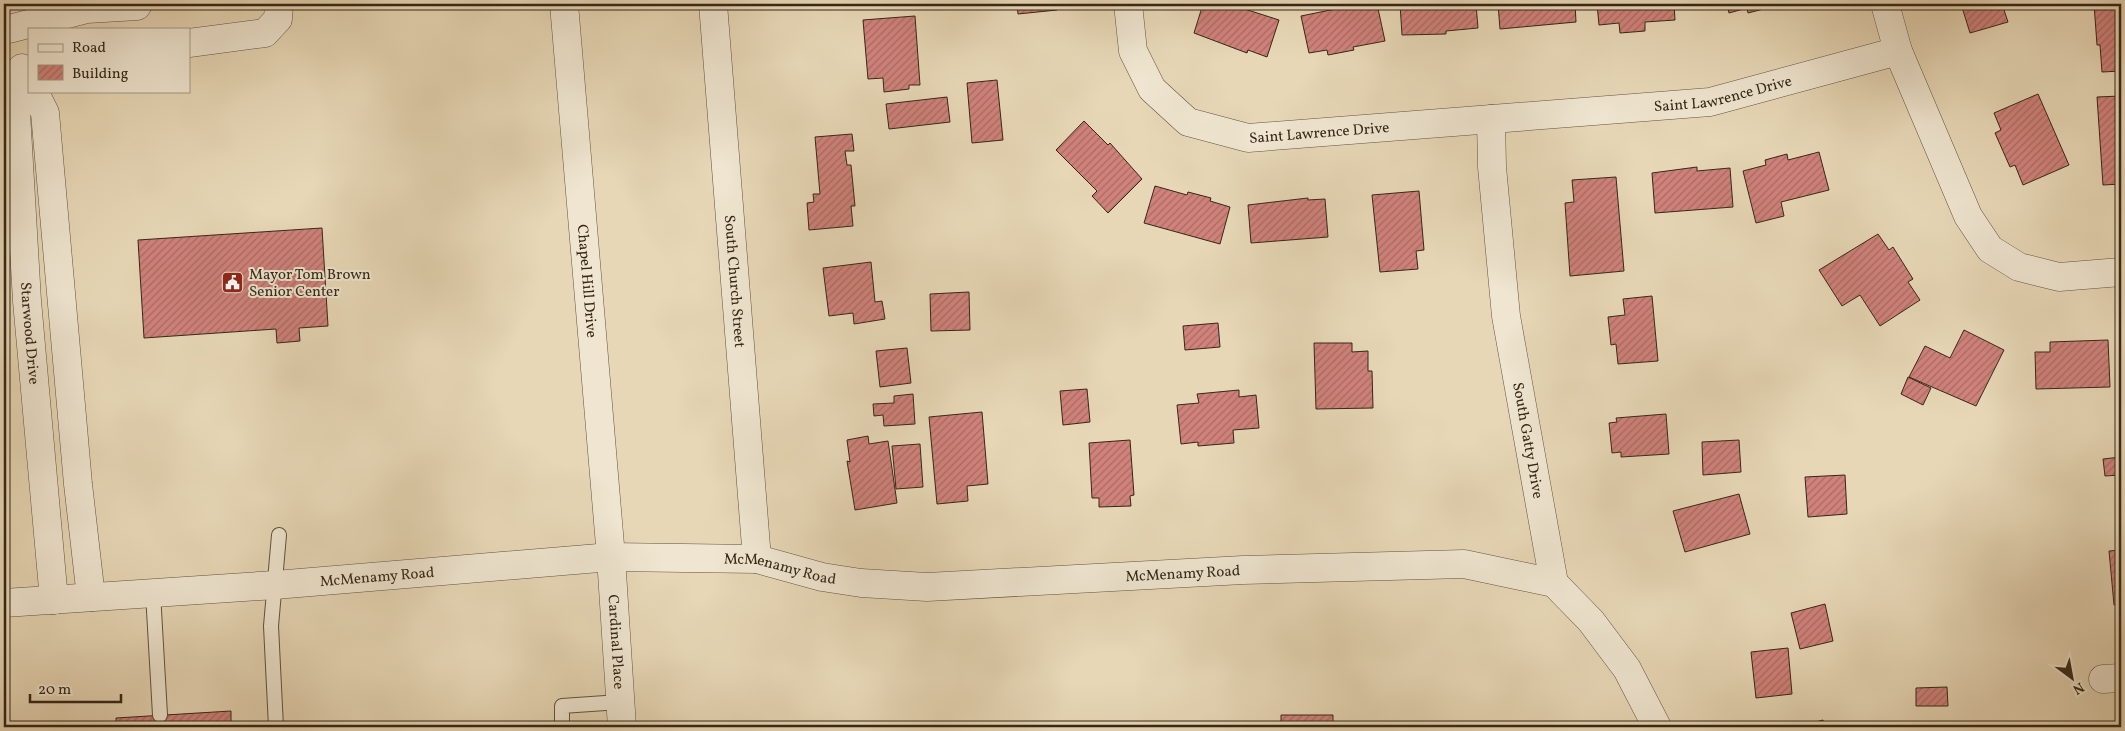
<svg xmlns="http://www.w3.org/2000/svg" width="2125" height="731" font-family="Vollkorn,serif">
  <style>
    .building { fill: url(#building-hatch); stroke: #342717 }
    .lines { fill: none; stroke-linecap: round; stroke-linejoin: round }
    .service-casing { stroke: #61533f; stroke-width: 16 }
    .minor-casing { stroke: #61533f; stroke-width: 29 }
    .tertiary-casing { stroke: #61533f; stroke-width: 29 }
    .service { stroke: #efe5d0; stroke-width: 14 }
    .minor { stroke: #efe5d0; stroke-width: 28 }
    .tertiary { stroke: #efe5d0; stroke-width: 28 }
    .labels { text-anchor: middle; stroke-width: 4; stroke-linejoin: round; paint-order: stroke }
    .street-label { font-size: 15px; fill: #342717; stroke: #efe5d0 }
    .poi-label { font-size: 15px; fill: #342717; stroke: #efe5d0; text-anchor: start }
  </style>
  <defs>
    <pattern id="building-hatch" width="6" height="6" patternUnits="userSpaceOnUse" patternTransform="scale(1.25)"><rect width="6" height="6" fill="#d0827b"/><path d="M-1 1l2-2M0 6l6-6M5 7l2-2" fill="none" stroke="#aa6a64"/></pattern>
  </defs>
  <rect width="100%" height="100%" fill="#e7d7b6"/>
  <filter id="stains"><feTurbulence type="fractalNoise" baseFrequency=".004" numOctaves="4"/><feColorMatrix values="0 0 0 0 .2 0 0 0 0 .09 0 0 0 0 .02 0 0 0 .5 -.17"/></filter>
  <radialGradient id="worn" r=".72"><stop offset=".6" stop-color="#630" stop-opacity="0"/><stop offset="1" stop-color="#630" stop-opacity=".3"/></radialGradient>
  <!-- building -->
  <path class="building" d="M1017,4h39l1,6 -39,4z
    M1203,4h26l50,16 -12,37 -19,-7 -1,3 -53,-20z
    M1360,4h17l8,37 -32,6 1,3 -26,5 -1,-5 -18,3 -8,-37z
    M1400,4h76l2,24 -32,3v3l-44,1z
    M1498,4h77l1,18 -76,7z
    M1597,4h77l1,16 -30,2v9l-25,2 -1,-10 -20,2z
    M1727,4h47l1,2 -27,7 -1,-5 -18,5z
    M1961,4h41l6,18 -38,11z
    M2094,4h27v67l-19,1 -2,-27h-3z
    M915,16l5,69h-11v4l-25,3 -1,-14 -15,1 -5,-59z
    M997,80l6,60 -31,3 -5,-60z
    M2038,94l31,71 -46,20 -8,-20 -5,2 -15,-34 6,-3 -7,-17z
    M2121,96v88l-18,1 -6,-88z
    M947,97l3,25 -61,7 -3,-25z
    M1084,121l24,24 2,-2 32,36 -34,34 -16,-17 5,-5 -41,-41z
    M852,134l2,17h-9l2,14h4l4,41h-4l2,20 -44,4 -2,-27 7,-1 -1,-8h7l-5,-57z
    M1819,152l10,38 -48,12 3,14 -28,7 -13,-52 23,-6 -1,-5 22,-6 1,6z
    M1697,167v4l33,-3 3,39 -78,6 -3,-40z
    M1616,177l8,94 -54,5 -5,-73 9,-1 -2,-22z
    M1155,186l32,9 1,-3 23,6 -1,3 20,6 -10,37 -76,-21z
    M1419,191l5,59 -8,1 2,18 -38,3 -8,-77z
    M1308,198v2l17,-1 3,38 -77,6 -3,-38z
    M322,228l6,98 -29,2 1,13 -23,2 -1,-14 -132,9 -6,-98z
    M1878,234l11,16 4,-3 20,32 -5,3 12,18 -40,26 -20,-31 -18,11 -23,-36z
    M871,262l4,40 7,-1 3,18 -31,5 -1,-11 -24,3 -6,-48z
    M969,292l1,38 -39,1 -1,-37z
    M1652,296l6,65 -40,3 -2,-20 -5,1 -3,-28 17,-2 -2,-16z
    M1218,323l2,24 -35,3 -2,-24z
    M1964,330l40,20 -28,56 -67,-29 16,-31 25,12z
    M2108,340l2,47 -74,2 -1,-37h15v-10z
    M1314,343h38v9l16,-1v20h4l1,37 -57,1z
    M907,348l4,35 -31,4 -4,-36z
    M1908,377l23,11 -8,17 -22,-11z
    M1087,389l3,33 -27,3 -3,-34z
    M1239,390v7l17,-2 3,33 -26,2 1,13 -36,3v-4l-17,2 -4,-39 22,-2 -2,-9z
    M913,394l2,30 -31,2 -1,-11 -9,1 -1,-12 21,-1v-7z
    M982,412l6,72 -21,2 1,15 -31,3 -8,-87z
    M1666,414l3,40 -48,3v-5l-9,1 -3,-30 8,-1 -1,-4z
    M868,436l1,8 19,-3 9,62 -42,7 -8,-49 3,1 -3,-22z
    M1130,440l4,55 -4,1 1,10 -32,1v-9h-7l-3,-55z
    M1739,440l2,32 -38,3 -1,-33z
    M920,444l3,43 -27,2 -4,-43z
    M2121,457v18l-16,1 -2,-17z
    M1845,475l2,39 -39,3 -3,-40z
    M1739,494l11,40 -65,18 -12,-41z
    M2121,550v54l-7,1 -5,-54z
    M1825,604l8,37 -33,8 -9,-36z
    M1788,648l4,46 -36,4 -5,-46z
    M1947,687l1,19h-32v-18z
    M231,711v13l13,-1v4h-128v-9z
    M1281,715h52v12h-52z
    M1823,720l2,7h-28z"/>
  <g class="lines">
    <defs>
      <path id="service" d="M153,593l7,122
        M276,727l-5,-101 8,-91
        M562,727v-21l58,-4"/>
      <g id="minor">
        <path id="s1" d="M564,4l47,553 11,170"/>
        <path id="s2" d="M1128,4l5,47 19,38 36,33 60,16 462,-36 188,-51"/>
        <path d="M1885,4l13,47 70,165 22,33 29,18 40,10 62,-5"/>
        <path d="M9,29l78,-20 50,-3"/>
        <path d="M189,43l76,-10 13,-14 1,-15"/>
        <path id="s3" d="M22,68l-6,44 11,189 27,299"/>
        <path d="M34,91l11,22 33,371 13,113"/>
        <path id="s4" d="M1491,119l1,48 14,149 48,267"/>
        <path d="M2103,679l18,-1"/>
      </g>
      <g id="tertiary">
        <path id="s5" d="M713,4l44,555"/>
        <path id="s6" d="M4,603l271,-18 336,-28 146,2 65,18 39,6 66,4 316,-17 221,-6 90,19 37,38 36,48 30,58"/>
      </g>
    </defs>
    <!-- service casing -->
    <use href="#service" class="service-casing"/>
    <!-- minor casing -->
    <use href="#minor" class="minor-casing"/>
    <!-- tertiary casing -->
    <use href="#tertiary" class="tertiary-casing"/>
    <!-- service -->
    <use href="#service" class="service"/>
    <!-- minor -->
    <use href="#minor" class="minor"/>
    <!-- tertiary -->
    <use href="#tertiary" class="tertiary"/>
  </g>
  <!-- icons -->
  <defs>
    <symbol id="civic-square" viewBox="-11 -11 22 22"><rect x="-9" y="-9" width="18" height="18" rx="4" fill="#8f2418" stroke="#efe5d0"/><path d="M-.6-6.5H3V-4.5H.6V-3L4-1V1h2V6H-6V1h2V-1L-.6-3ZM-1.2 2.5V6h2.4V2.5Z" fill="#fff"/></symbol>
  </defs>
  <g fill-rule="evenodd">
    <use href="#civic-square" x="220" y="270" width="25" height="25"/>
  </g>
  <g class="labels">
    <!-- street labels -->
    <g class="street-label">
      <text dy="5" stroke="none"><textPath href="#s2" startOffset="678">Saint Lawrence Drive</textPath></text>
      <text dy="5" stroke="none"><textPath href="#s2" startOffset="272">Saint Lawrence Drive</textPath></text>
      <text dy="5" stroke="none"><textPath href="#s1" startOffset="278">Chapel Hill Drive</textPath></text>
      <text dy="5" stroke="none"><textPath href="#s5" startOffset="278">South Church Street</textPath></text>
      <text dy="5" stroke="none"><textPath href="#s3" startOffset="266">Starwood Drive</textPath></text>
      <text dy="5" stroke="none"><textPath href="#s4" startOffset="324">South Gatty Drive</textPath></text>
      <text dy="5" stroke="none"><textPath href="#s6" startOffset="779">McMenamy Road</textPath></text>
      <text dy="5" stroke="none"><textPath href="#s6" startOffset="1184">McMenamy Road</textPath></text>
      <text dy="5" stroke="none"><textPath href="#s6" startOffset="374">McMenamy Road</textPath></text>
      <text dy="5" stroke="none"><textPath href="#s1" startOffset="640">Cardinal Place</textPath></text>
    </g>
    <!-- poi labels -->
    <g class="poi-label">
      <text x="249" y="279">Mayor Tom Brown<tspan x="249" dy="17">Senior Center</tspan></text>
    </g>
  </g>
  <!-- margin -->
  <rect width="2125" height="731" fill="none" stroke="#e7d7b6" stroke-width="20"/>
  <rect x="5" y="5" width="2115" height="721" fill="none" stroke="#342717" stroke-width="2.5"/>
  <rect x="10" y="10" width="2105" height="711" fill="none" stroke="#342717"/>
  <!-- legend -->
  <rect x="28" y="28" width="162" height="65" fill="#efe5d0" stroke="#a49986"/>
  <rect x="38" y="44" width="25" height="8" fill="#efe5d0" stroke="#a49986"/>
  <text x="72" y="52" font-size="15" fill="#342717">Road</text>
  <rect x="38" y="65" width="25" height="15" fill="url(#building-hatch)" stroke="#a49986"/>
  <text x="72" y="78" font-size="15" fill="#342717">Building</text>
  <!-- north arrow -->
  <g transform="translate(2072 678) rotate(148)" stroke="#efe5d0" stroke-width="4" paint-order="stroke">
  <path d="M0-4L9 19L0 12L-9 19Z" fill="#342717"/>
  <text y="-8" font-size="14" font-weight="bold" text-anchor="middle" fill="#342717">N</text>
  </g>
  <!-- scale -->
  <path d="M30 694v8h91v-8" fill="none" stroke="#342717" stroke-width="2.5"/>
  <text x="38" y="694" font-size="15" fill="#342717" stroke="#efe5d0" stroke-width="4" paint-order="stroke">20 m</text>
  <rect width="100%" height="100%" filter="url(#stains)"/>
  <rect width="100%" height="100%" fill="url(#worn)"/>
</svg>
